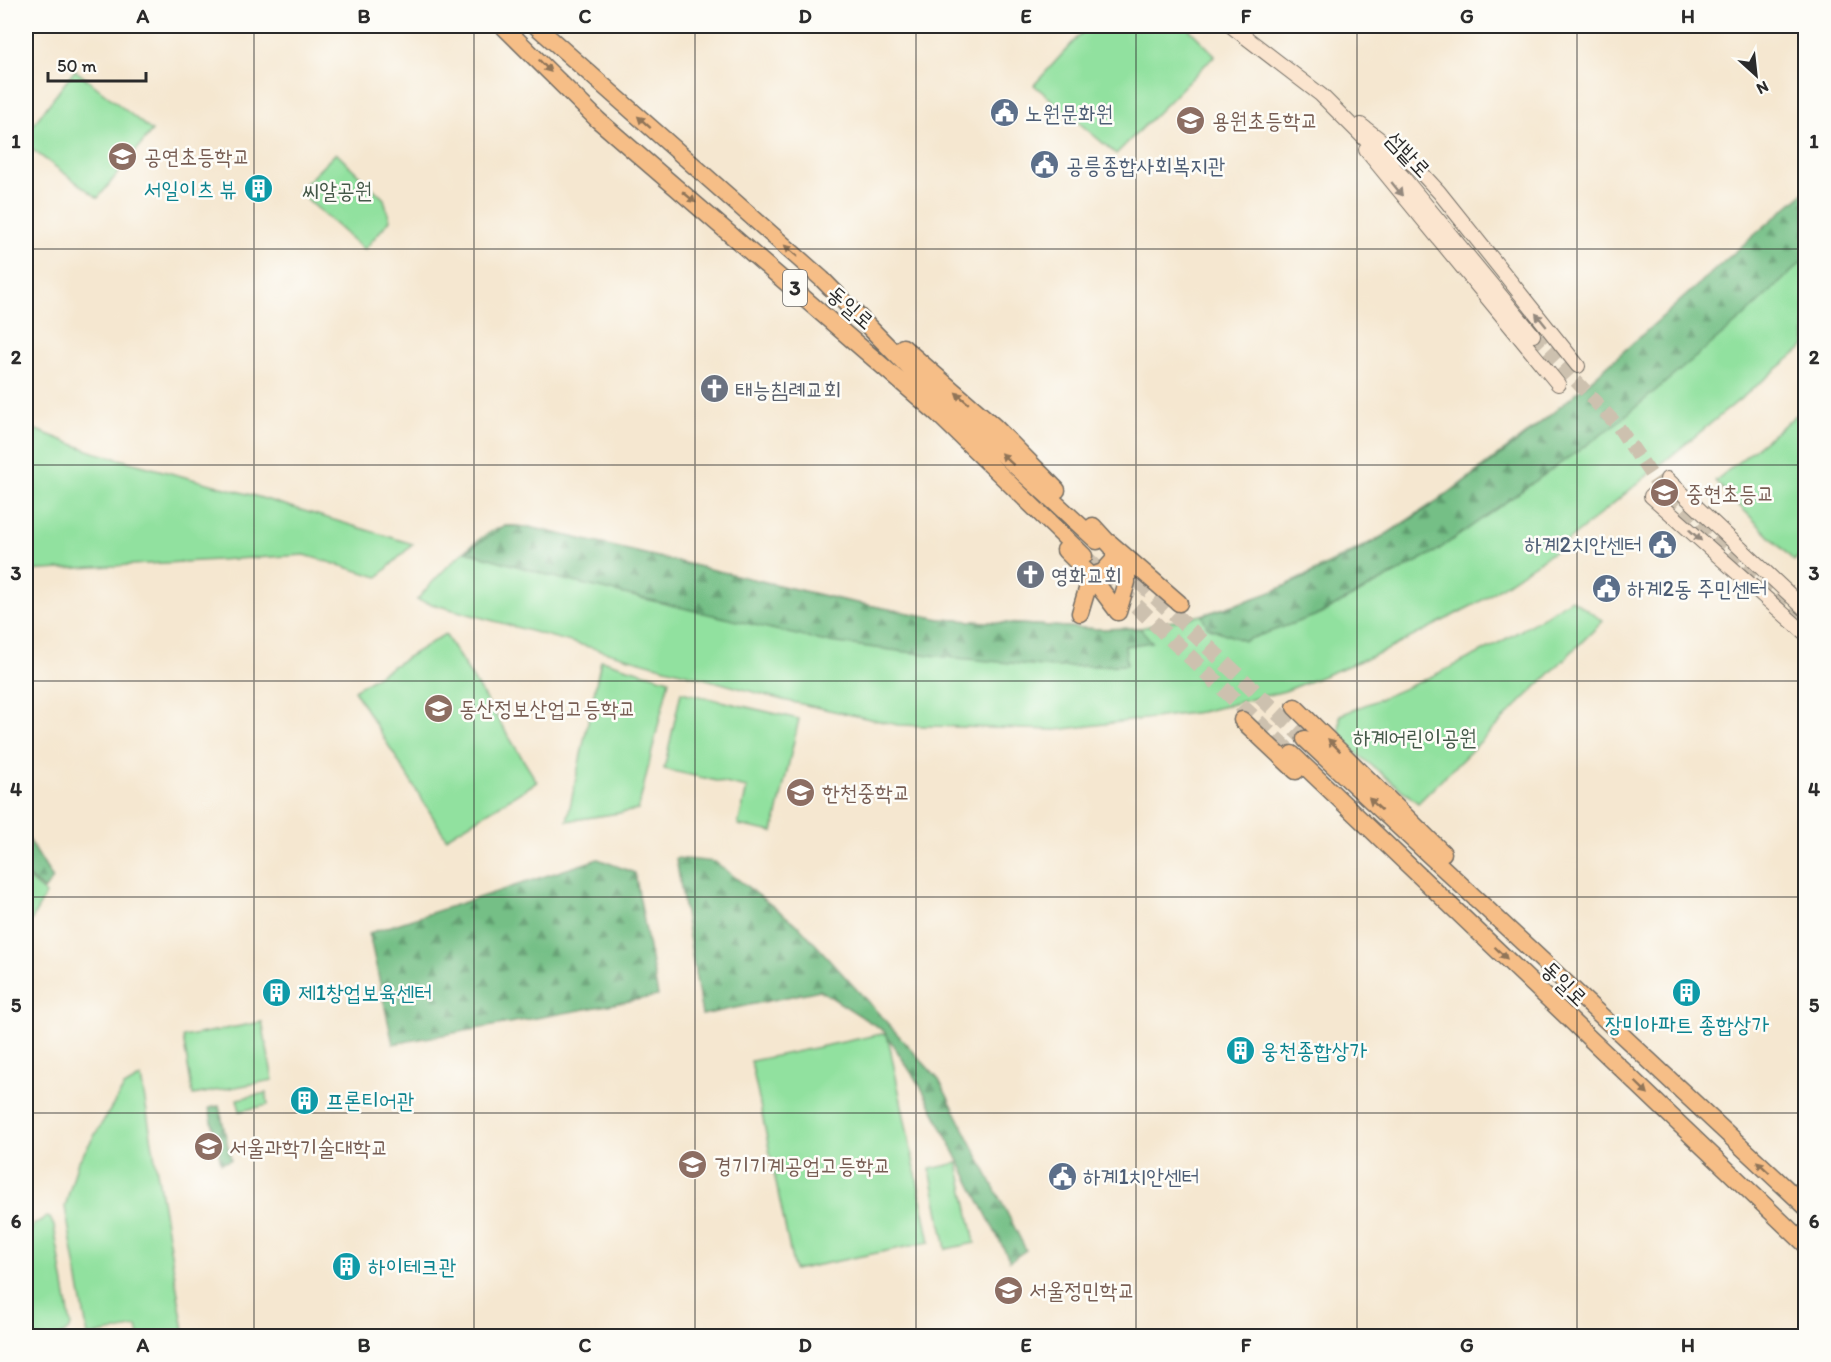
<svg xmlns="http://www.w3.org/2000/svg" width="1831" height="1362" font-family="Itim,'Poor Story',sans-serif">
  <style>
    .green { fill: #91e19f; stroke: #5e8665; stroke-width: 1.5 }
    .forest { fill: url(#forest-firs); stroke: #507558; stroke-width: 1.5 }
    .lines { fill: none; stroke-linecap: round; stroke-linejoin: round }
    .secondary-tunnel { stroke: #cdc1af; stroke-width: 14; stroke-dasharray: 14 7; stroke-linecap: butt }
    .primary-tunnel { stroke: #cdc1af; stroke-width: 16; stroke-dasharray: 16 8; stroke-linecap: butt }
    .secondary-casing { stroke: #726d65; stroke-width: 16 }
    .primary-casing { stroke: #726d65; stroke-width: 19 }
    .secondary { stroke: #fbe5cf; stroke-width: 14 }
    .primary { stroke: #f6be87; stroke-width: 16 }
    .oneway { fill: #907459 }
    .oneway2 { fill: #93887d }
    .grid { fill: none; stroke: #2b2b2b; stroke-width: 1.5; stroke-opacity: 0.55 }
    .labels { text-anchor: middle; stroke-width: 5; stroke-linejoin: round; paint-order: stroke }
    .shield { fill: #fdfcf7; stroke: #6a6a68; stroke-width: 1.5 }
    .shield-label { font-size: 21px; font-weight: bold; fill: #2b2b2b }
    .service-label { font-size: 22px; fill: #4e5e75; stroke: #fdfcf7; text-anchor: start }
    .education-label { font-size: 22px; fill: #785e54; stroke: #fdfcf7; text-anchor: start }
    .street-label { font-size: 22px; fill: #2b2b2b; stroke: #fdfcf7 }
    .culture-label { font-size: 22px; fill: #0d838f; stroke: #fdfcf7; text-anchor: start }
    .park-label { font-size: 22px; fill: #445848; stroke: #fdfcf7 }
    .worship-label { font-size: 22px; fill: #5b616d; stroke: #fdfcf7; text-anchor: start }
    .neatline { fill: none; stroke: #2b2b2b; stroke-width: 2 }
    .grid-label { font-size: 20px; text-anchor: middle; font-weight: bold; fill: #2b2b2b }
  </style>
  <defs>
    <pattern id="forest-firs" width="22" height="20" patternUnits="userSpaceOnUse" patternTransform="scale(1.5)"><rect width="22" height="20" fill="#74bf86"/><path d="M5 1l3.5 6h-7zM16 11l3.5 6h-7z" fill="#5f9b6e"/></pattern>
  </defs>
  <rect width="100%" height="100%" fill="#fdfcf7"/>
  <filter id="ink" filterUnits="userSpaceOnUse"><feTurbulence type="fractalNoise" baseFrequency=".0167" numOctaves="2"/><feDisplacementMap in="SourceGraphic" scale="12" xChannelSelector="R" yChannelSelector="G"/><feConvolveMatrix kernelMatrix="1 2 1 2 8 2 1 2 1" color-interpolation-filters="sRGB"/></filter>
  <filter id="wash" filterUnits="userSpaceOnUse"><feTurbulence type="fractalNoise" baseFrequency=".008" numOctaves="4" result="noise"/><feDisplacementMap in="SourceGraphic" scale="24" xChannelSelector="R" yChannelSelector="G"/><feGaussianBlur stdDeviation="1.35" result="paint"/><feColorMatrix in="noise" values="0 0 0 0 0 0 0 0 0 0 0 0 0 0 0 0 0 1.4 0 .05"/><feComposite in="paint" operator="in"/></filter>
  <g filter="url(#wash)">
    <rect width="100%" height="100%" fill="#f5e7d0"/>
    <!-- green -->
    <path class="green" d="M1088,26h98l29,29 -99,99 -82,-69z
      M75,70l77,61 -54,67 -72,-53v-11z
      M336,153l48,46 6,21 -26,30 -66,-59z
      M1805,192v154l-246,202 -80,54 -92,48 -74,30 -28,11 -84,21 -145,18 -158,-5 -115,-25 -366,-100c18,-22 61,-68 89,-74 7,-1 16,1 23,1l313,73 98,19 158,10 42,-1 62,-13 71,-23 112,-57 62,-41 110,-84z
      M1805,408v142l-11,11 -79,-80z
      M26,426l67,26 162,44 158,48 -35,33 -73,-22 -278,16z
      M1571,599l32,22 -185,182 -79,-64 1,-24c81,-32 159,-67 231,-116z
      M445,634l92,148 -91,56 -92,-148z
      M601,660l68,20 -31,130 -71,11z
      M681,692l118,27 -26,113 -35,-7 9,-37 -83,-19z
      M26,877l20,17 -20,36z
      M262,1022l11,58 -80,15 -10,-58z
      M887,1033l43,209 -136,28 -43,-209z
      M141,1077l44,259h-46l-2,-9 -49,9 -23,-129 12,-43 47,-77z
      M266,1093l2,12 -28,6 -3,-12z
      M958,1163l17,80 -29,6 -16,-80z
      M46,1217l4,1 4,8 17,100c-8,16 -29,11 -45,10v-95l7,-16z"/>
    <!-- forest -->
    <path class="forest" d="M1805,192v67l-64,60 -129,108 -177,125 -115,62 -76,27 -37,-14 -5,-12c243,-66 415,-269 603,-423z
      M505,526l24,1 313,73 98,19 158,10 42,-1 12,14 -27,4 2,19 -74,2 -108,-10 -123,-16 -261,-62 -96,-28z
      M26,835l27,44 -9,11 -18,-15z
      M676,858l39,4 85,65 139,153 87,170 -16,11 -88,-172 -38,-58 -64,-41 -118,25z
      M598,859l37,14 23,123 -265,48 -24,-111z
      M219,1106l12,54 -10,3 -12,-55z"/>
  </g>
  <g filter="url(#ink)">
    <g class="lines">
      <!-- secondary-tunnel -->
      <path class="secondary-tunnel" d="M1533,335l84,90 43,63 146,133"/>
      <!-- primary-tunnel -->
      <path class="primary-tunnel" d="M1084,556l208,198
        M1121,564l184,175"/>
      <defs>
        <path id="secondary" d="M1231,26l90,69 81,81 131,159
          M1361,125l54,41 24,26 139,174
          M1366,150l192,234
          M1667,479l139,131
          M1651,496l155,138"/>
        <path id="primary" d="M503,26l95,94 340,294 146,142
          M536,26l286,253 94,96 181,166
          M903,347l92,80 62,63
          M1110,543l69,60
          M1065,550l26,26 12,-4 11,-12v-11l-21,-23
          M1091,576l27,36
          M1118,612l9,-30v-24
          M1080,613l11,-37
          M1295,707l148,146
          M1242,720l54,51
          M1305,739l501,468
          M1292,754l514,491"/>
      </defs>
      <!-- secondary casing -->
      <use href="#secondary" class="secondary-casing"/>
      <!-- primary casing -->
      <use href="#primary" class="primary-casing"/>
      <!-- secondary -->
      <use href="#secondary" class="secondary"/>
      <!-- primary -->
      <use href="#primary" class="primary"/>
    </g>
    <!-- one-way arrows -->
    <defs><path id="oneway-solid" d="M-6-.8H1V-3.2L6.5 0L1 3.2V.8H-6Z" transform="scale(1.5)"/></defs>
    <g class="oneway">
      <use href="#oneway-solid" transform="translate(545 66) rotate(46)"/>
      <use href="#oneway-solid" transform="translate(644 122) rotate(-138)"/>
      <use href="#oneway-solid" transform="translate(689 197) rotate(40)"/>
      <use href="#oneway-solid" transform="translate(791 251) rotate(-139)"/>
      <use href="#oneway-solid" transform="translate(962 398) rotate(-139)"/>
      <use href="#oneway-solid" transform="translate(1007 459) rotate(-137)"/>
      <use href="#oneway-solid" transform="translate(1334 745) rotate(-135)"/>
      <use href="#oneway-solid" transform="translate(1375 804) rotate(-137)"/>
      <use href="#oneway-solid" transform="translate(1501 953) rotate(44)"/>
      <use href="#oneway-solid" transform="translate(1642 1088) rotate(44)"/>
      <use href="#oneway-solid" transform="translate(1763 1167) rotate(-137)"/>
    </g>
    <g class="oneway2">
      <use href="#oneway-solid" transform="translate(1397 189) rotate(51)"/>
      <use href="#oneway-solid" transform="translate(1541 320) rotate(-129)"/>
      <use href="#oneway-solid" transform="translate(1695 535) rotate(42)"/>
    </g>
  </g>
  <!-- grid -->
  <path class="grid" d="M254,26v1310M474,26v1310M695,26v1310M916,26v1310M1136,26v1310M1357,26v1310M1577,26v1310M26,249h1780M26,465h1780M26,681h1780M26,897h1780M26,1113h1780"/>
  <!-- icons -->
  <defs>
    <symbol id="civic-disc" viewBox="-11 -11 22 22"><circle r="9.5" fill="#5c6f8a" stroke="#fdfcf7"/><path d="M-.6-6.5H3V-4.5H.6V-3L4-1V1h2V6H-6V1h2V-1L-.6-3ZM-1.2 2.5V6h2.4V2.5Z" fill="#fff"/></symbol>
    <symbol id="school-disc" viewBox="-11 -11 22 22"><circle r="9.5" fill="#8d6e63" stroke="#fdfcf7"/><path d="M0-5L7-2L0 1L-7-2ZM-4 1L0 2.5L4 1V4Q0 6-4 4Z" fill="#fff"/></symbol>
    <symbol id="building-disc" viewBox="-11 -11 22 22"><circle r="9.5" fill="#0f9aa8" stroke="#fdfcf7"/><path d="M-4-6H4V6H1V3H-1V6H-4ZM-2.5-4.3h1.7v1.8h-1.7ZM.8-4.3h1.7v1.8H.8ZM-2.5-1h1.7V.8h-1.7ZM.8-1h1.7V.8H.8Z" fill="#fff"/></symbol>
    <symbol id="church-disc" viewBox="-11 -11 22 22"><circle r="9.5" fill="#6b7280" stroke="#fdfcf7"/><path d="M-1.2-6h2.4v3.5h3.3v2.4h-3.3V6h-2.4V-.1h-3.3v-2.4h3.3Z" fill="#fff"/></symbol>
    <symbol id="university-disc" viewBox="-11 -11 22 22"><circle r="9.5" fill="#8d6e63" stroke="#fdfcf7"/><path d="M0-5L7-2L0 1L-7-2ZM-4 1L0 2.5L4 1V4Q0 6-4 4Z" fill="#fff"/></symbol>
  </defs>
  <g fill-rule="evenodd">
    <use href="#civic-disc" x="988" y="96" width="33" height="33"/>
    <use href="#school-disc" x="1174" y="104" width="33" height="33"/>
    <use href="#school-disc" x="106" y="140" width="33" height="33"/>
    <use href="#civic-disc" x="1028" y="148" width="33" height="33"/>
    <use href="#building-disc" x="242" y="172" width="33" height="33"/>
    <use href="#church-disc" x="698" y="372" width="33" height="33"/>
    <use href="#school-disc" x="1648" y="476" width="33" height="33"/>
    <use href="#civic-disc" x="1646" y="528" width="33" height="33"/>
    <use href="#church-disc" x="1014" y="558" width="33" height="33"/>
    <use href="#civic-disc" x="1590" y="572" width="33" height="33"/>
    <use href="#school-disc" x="422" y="692" width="33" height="33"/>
    <use href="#school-disc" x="784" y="776" width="33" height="33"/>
    <use href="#building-disc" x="260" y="976" width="33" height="33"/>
    <use href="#building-disc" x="1670" y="976" width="33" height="33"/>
    <use href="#building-disc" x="1224" y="1034" width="33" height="33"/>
    <use href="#building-disc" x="288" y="1084" width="33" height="33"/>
    <use href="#university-disc" x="192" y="1130" width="33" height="33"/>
    <use href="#school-disc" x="676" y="1148" width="33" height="33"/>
    <use href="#civic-disc" x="1046" y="1160" width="33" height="33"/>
    <use href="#building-disc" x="330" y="1250" width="33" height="33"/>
    <use href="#school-disc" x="992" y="1274" width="33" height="33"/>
  </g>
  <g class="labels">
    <!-- shield labels -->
    <rect class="shield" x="783" y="270" width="24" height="36" rx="4.5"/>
    <g class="shield-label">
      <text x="795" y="295">3</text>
    </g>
    <!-- service labels -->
    <g class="service-label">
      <text x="1025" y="121">노원문화원</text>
      <text x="1066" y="173">공릉종합사회복지관</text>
      <text x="1642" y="552" text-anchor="end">하계2치안센터</text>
      <text x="1627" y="596">하계2동 주민센터</text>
      <text x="1083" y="1184">하계1치안센터</text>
    </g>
    <!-- education labels -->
    <g class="education-label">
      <text x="1212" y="128">용원초등학교</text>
      <text x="144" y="164">공연초등학교</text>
      <text x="1686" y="501">중현초등교</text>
      <text x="459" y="716">동산정보산업고등학교</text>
      <text x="822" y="800">한천중학교</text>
      <text x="229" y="1155">서울과학기술대학교</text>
      <text x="714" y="1173">경기기계공업고등학교</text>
      <text x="1029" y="1298">서울정민학교</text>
    </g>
    <!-- street labels -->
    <g class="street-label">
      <text transform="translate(1409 154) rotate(47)" y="8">섬밭로</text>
      <text transform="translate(851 307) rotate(41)" y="8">동일로</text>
      <text transform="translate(1565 983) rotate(44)" y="8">동일로</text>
    </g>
    <!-- culture labels -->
    <g class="culture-label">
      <text x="237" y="197" text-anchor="end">서일이츠 뷰</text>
      <text x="298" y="1000">제1창업보육센터</text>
      <text x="1687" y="1032" text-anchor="middle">장미아파트 종합상가</text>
      <text x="1261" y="1058">웅천종합상가</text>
      <text x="326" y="1108">프론티어관</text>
      <text x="368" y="1274">하이테크관</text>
    </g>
    <!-- park labels -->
    <g class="park-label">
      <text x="337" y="198">씨알공원</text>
      <text x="1415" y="745">하계어린이공원</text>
    </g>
    <!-- worship labels -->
    <g class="worship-label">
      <text x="735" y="397">태능침례교회</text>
      <text x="1051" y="583">영화교회</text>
    </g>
  </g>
  <!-- margin -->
  <rect width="1831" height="1362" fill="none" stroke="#fdfcf7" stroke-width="66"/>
  <!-- north arrow -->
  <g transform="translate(1756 75) rotate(153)" stroke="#fdfcf7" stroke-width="4.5" paint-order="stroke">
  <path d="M0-4.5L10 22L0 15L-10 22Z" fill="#2b2b2b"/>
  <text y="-9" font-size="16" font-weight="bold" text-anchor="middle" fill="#2b2b2b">N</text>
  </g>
  <!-- scale -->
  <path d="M48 72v9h98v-9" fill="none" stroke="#2b2b2b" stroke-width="3"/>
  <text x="57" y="72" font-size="18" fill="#2b2b2b" stroke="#fdfcf7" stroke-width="4.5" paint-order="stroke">50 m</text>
  <rect x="33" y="33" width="1765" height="1296" class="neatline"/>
  <g class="grid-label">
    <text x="143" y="23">A</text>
    <text x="364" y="23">B</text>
    <text x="585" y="23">C</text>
    <text x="805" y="23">D</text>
    <text x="1026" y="23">E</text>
    <text x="1246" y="23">F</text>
    <text x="1467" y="23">G</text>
    <text x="1688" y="23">H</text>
    <text x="16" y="148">1</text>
    <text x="1814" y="148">1</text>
    <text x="16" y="364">2</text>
    <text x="1814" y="364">2</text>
    <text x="16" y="580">3</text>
    <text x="1814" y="580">3</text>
    <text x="16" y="796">4</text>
    <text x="1814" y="796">4</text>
    <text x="16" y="1012">5</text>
    <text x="1814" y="1012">5</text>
    <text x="16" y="1228">6</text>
    <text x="1814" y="1228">6</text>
    <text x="143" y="1352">A</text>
    <text x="364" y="1352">B</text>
    <text x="585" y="1352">C</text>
    <text x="805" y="1352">D</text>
    <text x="1026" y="1352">E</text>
    <text x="1246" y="1352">F</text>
    <text x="1467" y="1352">G</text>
    <text x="1688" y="1352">H</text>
  </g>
</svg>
